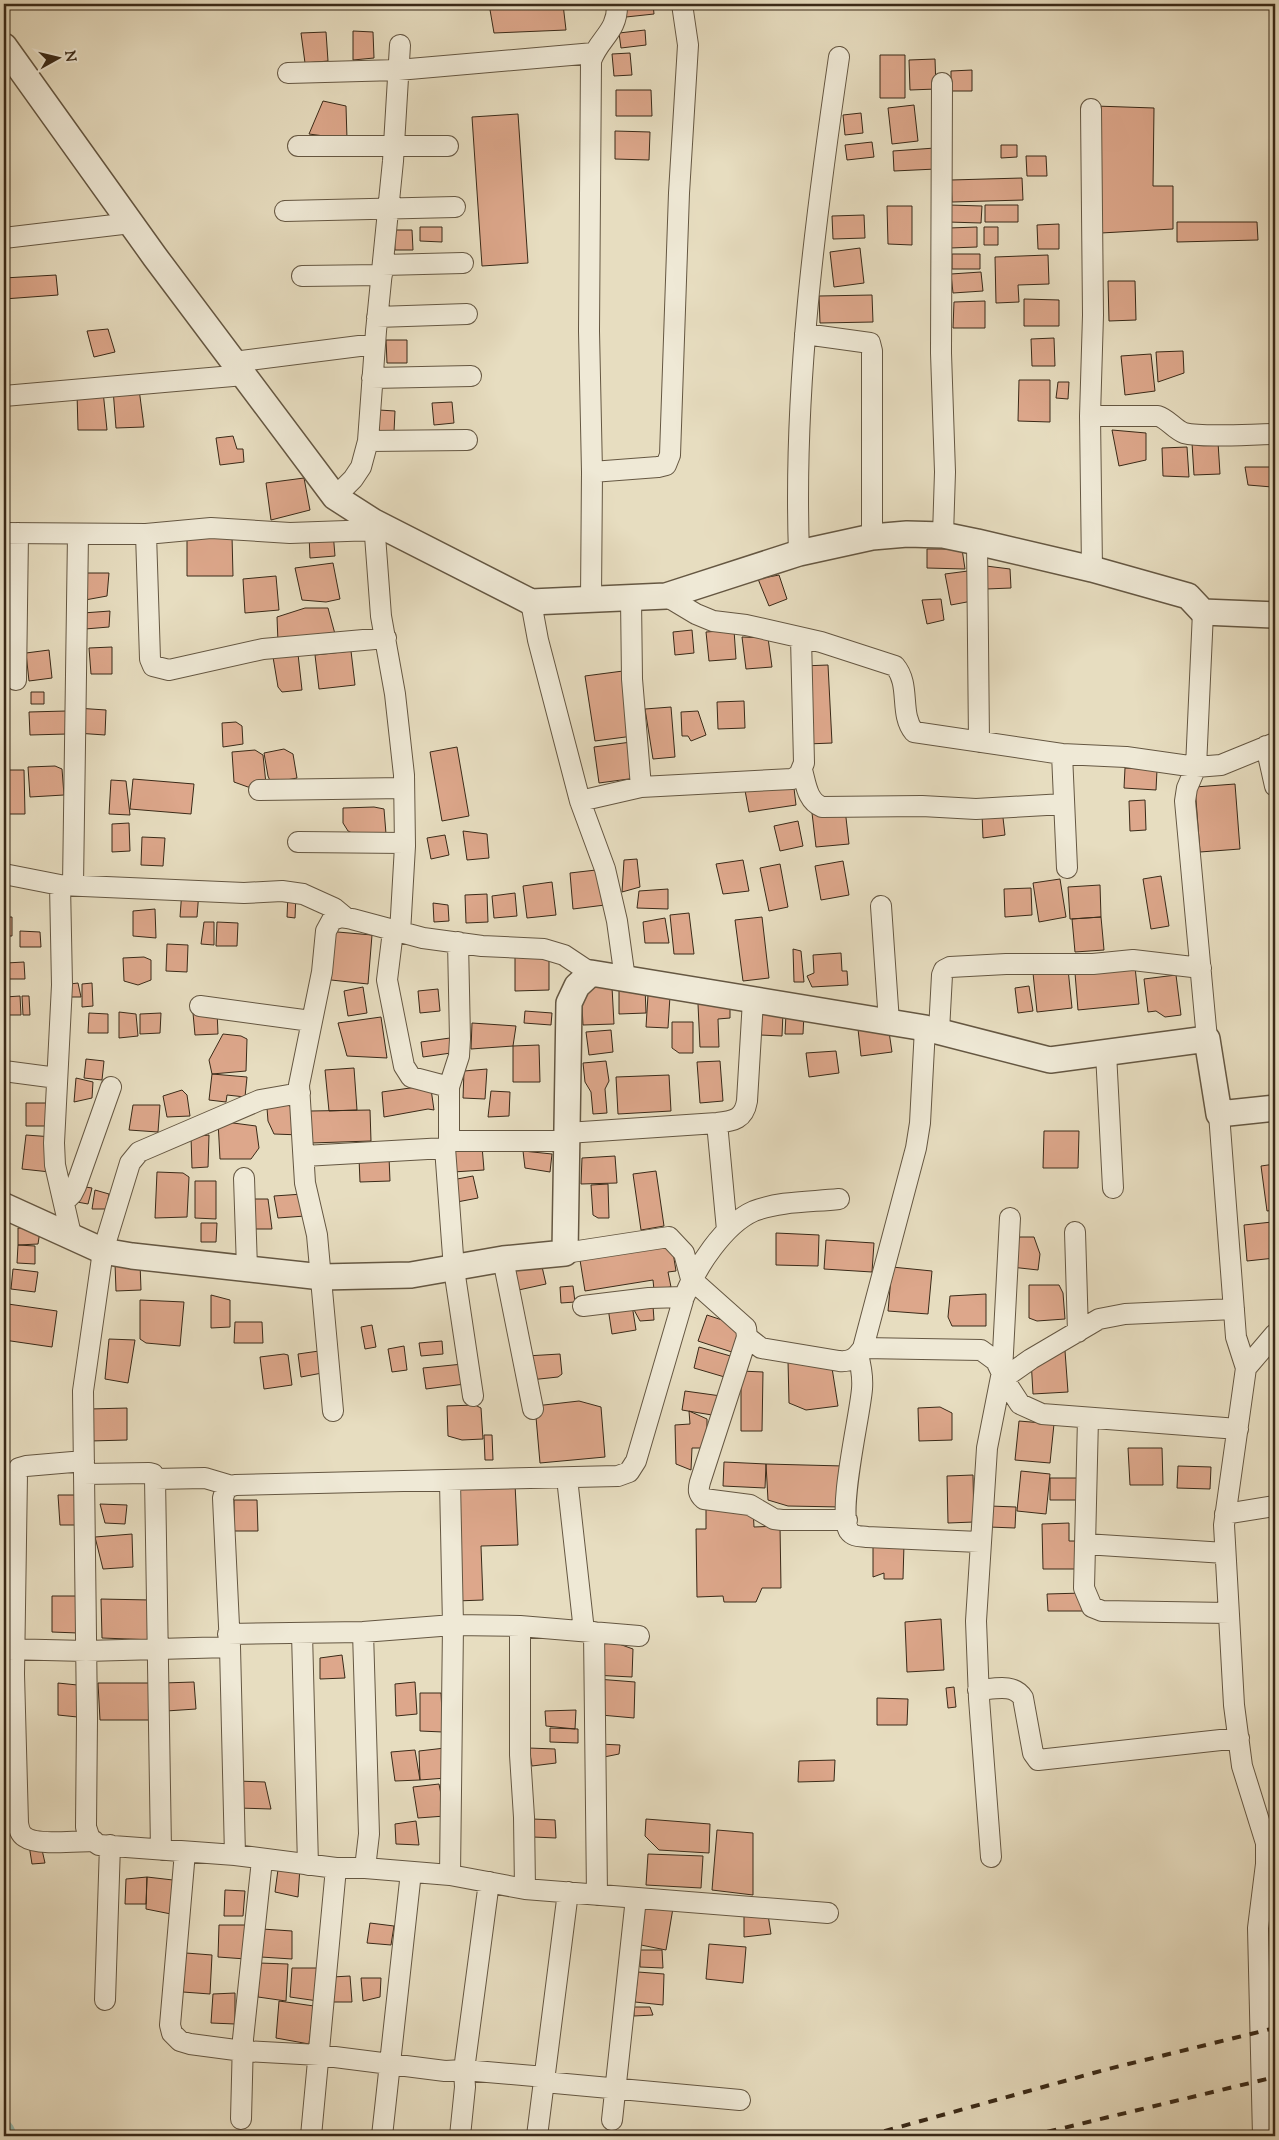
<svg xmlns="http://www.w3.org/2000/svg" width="1279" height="2140" font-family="'Sorts Mill Goudy',serif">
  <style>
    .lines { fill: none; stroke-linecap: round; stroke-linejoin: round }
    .canal { stroke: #97bcb0; stroke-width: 20 }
    .building { fill: #dda78b; stroke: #3a2a18 }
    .minor-casing { stroke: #655742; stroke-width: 22 }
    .tertiary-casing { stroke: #655742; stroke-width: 28 }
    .minor { stroke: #efe9d6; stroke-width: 20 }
    .tertiary { stroke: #efe9d6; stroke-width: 25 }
    .rail { stroke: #3a2a18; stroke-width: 4; stroke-dasharray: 9 9; stroke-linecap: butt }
  </style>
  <rect width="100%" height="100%" fill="#e7ddc0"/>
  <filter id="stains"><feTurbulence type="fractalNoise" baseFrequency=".004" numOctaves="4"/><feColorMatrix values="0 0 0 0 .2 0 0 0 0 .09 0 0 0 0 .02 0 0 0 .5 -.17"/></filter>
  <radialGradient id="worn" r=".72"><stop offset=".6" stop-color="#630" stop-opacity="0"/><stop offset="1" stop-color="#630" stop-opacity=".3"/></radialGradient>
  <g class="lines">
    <!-- canal -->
    <path class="canal" d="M4,2130l3,6"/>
  </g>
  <!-- building -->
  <path class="building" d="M489,4h74l3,26 -72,3z
    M625,4h28l1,10 -28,3z
    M645,30l1,15 -25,3 -2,-15z
    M353,31l20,1 1,26 -21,2z
    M326,32l2,29 -23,2 -4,-30z
    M630,53l2,22 -18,1 -2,-22z
    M880,55h25v43h-25z
    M935,59l1,30 -26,1 -1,-30z
    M972,70v21h-21v-20z
    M616,90h35l1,26h-36z
    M323,101l23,5 1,33 -38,-5z
    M914,105l4,36 -26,3 -4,-36z
    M1095,106l59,2 -1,78h20v43l-72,4z
    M861,113l2,20 -18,2 -2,-20z
    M518,114l10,149 -46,3 -10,-149z
    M615,131l35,1 -1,28 -34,-1z
    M872,142l2,15 -27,3 -2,-15z
    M1001,145h16v12l-16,1z
    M935,148l1,21 -42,2 -1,-20z
    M1026,156h20l1,20h-20z
    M1022,178l1,22 -71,2 -1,-22z
    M949,205l33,1 -1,17 -33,-1z
    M985,205h33v17h-33z
    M887,206h25v39l-24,-1z
    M864,215l1,23 -32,1 -1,-23z
    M1177,222h80l1,18 -81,2z
    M1059,224v25h-21l-1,-24z
    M420,227h22v15l-22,-1z
    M977,227v20l-27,1 -1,-20z
    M984,227h14v18h-14z
    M394,230h18l1,20h-18z
    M860,248l4,35 -30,4 -4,-35z
    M952,254h28v15h-28z
    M1048,255l1,29 -31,1 1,17 -23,1 -1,-46z
    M981,272l2,19 -30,2 -2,-19z
    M56,275l2,20 -54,4v-21z
    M1108,281h27l1,39 -27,1z
    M872,295l1,27 -53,1 -1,-27z
    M1024,299l35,1v26h-35z
    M985,301v27h-32l1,-26z
    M108,329l7,23 -21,5 -7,-26z
    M1054,338l1,28h-23l-1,-27z
    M386,340h21v23h-20z
    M1183,351l1,22 -26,9 -2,-30z
    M1151,354l4,37 -30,4 -4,-39z
    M1019,380h31v42l-32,-1z
    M1058,382h11l-1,17 -12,-1z
    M113,389h26l5,38 -28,1z
    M103,391l4,39h-29l-1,-37z
    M452,402l2,21 -20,2 -2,-22z
    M379,410l16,1 -1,21h-16z
    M1112,430l34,3v27l-27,6z
    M233,436l4,13h6l1,13 -24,3 -4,-27z
    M1218,442l2,32 -26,1 -2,-32z
    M1187,447l2,30 -26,-1 -1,-28z
    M1245,467h29l-2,20 -24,-2z
    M304,478l6,32 -39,10 -5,-37z
    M333,532l2,24 -25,2 -1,-23z
    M187,536h45l1,40h-46z
    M927,549h35l3,20 -38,-1z
    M333,563l7,36 -14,3 -24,-2 -7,-32z
    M986,566l24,3 1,19 -25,1z
    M968,571l4,30 -21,4 -6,-31z
    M85,573h24l-2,23 -22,4z
    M779,575l8,24 -18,7 -11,-27z
    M276,576l3,34 -34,3 -2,-34z
    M941,599l3,21 -17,4 -5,-24z
    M305,608h23l7,26 -57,8 -1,-25z
    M110,611l-1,16 -24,2 -2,-16z
    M4,614h3l1,25h-4z
    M692,630l2,23 -19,2 -2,-23z
    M734,630l2,29 -27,2 -3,-29z
    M742,637l26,1 4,29 -26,2z
    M112,647v27h-21l-2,-26z
    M49,650l3,28 -23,3 -3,-28z
    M351,651l4,34 -36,4 -4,-34z
    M298,654l4,36 -20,2 -4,-5 -5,-30z
    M828,665l4,78 -25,1 -5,-78z
    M623,671l10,65 -38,5 -10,-65z
    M31,692h13v12h-13z
    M744,701l1,27 -27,1 -1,-27z
    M671,707l4,50 -22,2 -8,-50z
    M76,708l30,2 -1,25 -29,-2z
    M66,711l1,23 -37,1 -1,-23z
    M698,711l8,24 -15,6 -3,-5h-6l-1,-24z
    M236,722l6,4 1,18 -20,3 -1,-24z
    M631,742l5,36 -37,5 -5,-36z
    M457,747l12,69 -27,5 -12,-69z
    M284,749l9,5 4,24 -26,5 -3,-7 -4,-23z
    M255,750l8,5 3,29 -18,3 -14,-5 -2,-30z
    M55,766l7,3 2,26 -34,2 -2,-30z
    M1125,768l32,2 -1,20 -32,-2z
    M4,770h20l1,44h-21z
    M133,779l61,5 -3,30 -61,-5z
    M111,780l15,1 4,34 -21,-1z
    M793,780l3,25 -47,7 -5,-27z
    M1235,784l5,65 -40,3 -5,-65z
    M1145,800l1,30 -16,1 -1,-30z
    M374,807l10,2 2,25 -26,3 -12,-6 -5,-8v-15z
    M845,809l4,35 -33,3 -4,-34z
    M1002,809l3,26 -22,3 -1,-24z
    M798,821l5,25 -23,5 -6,-25z
    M129,823l1,28 -18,1v-28z
    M463,831l24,3 2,24 -22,2z
    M445,835l4,20 -18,4 -4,-21z
    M142,837l23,1 -2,28 -22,-1z
    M637,859l3,28 -18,5 2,-32z
    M743,860l6,31 -26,3 -7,-30z
    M843,861l6,34 -28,5 -6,-34z
    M780,864l8,43 -19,4 -9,-43z
    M596,870l9,35 -32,4 -3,-36z
    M1161,876l8,50 -18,3 -8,-50z
    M1060,879l6,38 -27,5 -6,-39z
    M552,882l4,33 -29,3 -4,-32z
    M1100,885l1,32 -31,2 -2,-32z
    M1031,888l1,27 -27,2 -1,-28z
    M668,889v20l-31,-1 2,-17z
    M182,890l17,1 -2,26h-17z
    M515,893l2,23 -23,2 -2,-22z
    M288,894h8l-1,24 -8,-1z
    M487,894l1,28 -22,1 -1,-28z
    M433,903l15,2 1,16 -15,1z
    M155,909l1,29 -23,-2v-25z
    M689,913l5,41h-20l-4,-39z
    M4,917h8v19h-8z
    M762,917l7,61 -26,3 -8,-61z
    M1101,917l3,33 -29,2 -3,-33z
    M665,918l4,25h-24l-2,-21z
    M204,922h10v23l-13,-1z
    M217,922l21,1 -1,23h-21z
    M20,931l20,1 1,15h-21z
    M326,931l46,4 -4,49 -46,-5z
    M167,944l21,1 -1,27 -21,-1z
    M793,949l8,2 3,31h-10z
    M841,953l1,18h5l1,14 -36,2 -5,-11 7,-3 -1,-18z
    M144,957l7,3v20l-13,5 -14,-4 -1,-23z
    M515,957h34v33l-34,1z
    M24,962l1,17h-18l-1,-16z
    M1135,967l4,37 -61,6 -3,-37z
    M1068,969l4,39 -35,4 -4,-39z
    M1176,975l5,40 -16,2 -9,-6 -8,1 -4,-33z
    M78,983l3,14h-17l-2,-12z
    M92,983l1,23 -11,1v-23z
    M1029,986l4,25 -15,2 -3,-25z
    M363,987l4,26 -19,3 -4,-25z
    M612,987l2,37 -31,1 -2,-37z
    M645,987l1,26 -27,1v-26z
    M438,989l2,22 -20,2 -2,-22z
    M648,995l22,1 -2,32 -22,-1z
    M20,996l1,19h-15l-1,-18z
    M22,996h7l1,19h-7z
    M730,1003v15l-12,1 1,28h-19l-2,-43z
    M217,1011l1,23 -23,1 -2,-22z
    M525,1011l27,2 -1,12 -27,-2z
    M761,1011l22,1 -1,24 -22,-1z
    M119,1012l17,2 2,22 -19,2z
    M89,1013l19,1v19h-20z
    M161,1013l-1,20 -20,1v-20z
    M786,1014h18l-1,20h-18z
    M381,1017l6,41 -40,-2 -9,-33z
    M672,1022h21v31h-14l-7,-5z
    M472,1023l44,3 -3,20 -42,3z
    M888,1025l4,27 -31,4 -3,-27z
    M611,1030l2,22 -24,3 -3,-23z
    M4,1032l1,1 2,19h-3z
    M223,1034l18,2 6,3 -1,32 -34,3 -3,-14z
    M450,1038l1,15 -28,4 -2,-15z
    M539,1045l1,37h-27v-36z
    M836,1051l3,22 -30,4 -3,-24z
    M86,1059l18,2 -2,19 -18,-2z
    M606,1061l3,20 -4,8 2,24 -14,1 -2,-22 -6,-10 -2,-19z
    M720,1061l3,40 -23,2 -3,-41z
    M354,1068l3,42 -28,1 -4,-41z
    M487,1069l-2,30 -22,-1 1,-27z
    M212,1074l35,3 -2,20 -18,-2 -1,7 -17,-2z
    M669,1075l2,36 -53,3 -2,-37z
    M76,1078l17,4 -1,16 -18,4z
    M424,1086l7,3 3,21 -6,-1 -44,8 -2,-25z
    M182,1090l5,5 3,21 -23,1 -4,-21z
    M491,1091l19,1 -1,24 -21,1z
    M26,1103h20v23h-20z
    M133,1105h27l-2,27 -29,-2z
    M288,1105l8,6 5,24 -27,-1 -6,-13 -1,-13z
    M370,1110l1,31 -60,2 -1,-32z
    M218,1121l38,5 3,22 -8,11h-31z
    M1044,1131h35l-1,37h-35z
    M26,1135l27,2 -3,35 -28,-3z
    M209,1135l-1,32 -16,1 -1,-31z
    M482,1146l2,24 -31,2 -2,-23z
    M523,1151l29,3 -2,18 -25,-4z
    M615,1156l2,27 -36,1 1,-26z
    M389,1157l1,24 -30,1 -1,-24z
    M1275,1164v46l-8,1 -6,-45z
    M656,1171l8,55 -23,4 -8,-56z
    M157,1172l26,1 6,4 -2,40 -32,1z
    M473,1176l5,22 -21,4 -5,-22z
    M195,1181h21v38l-21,-1z
    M608,1184l1,34h-11l-5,-3 -2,-30z
    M79,1186l13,2 -4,16 -11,-2z
    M95,1190l14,4 -3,15h-14z
    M303,1194l2,22 -27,2 -4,-22z
    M250,1199h18l4,30h-22z
    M1272,1222l3,36 -28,3 -3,-36z
    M201,1223h16l-1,19h-15z
    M18,1228h18l4,3 -2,13 -20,1z
    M776,1233l43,2 -1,31 -42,-1z
    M1020,1237h14l6,17 -2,16 -27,-3 3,-23z
    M826,1240l48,3 -2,29 -48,-3z
    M18,1245l17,1v18l-18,-1z
    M672,1246l4,25 -8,1 3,15 -17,3 -1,-10 -68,11 -5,-31z
    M540,1258l6,26 -32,7 -6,-26z
    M115,1263h25l1,27 -25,1z
    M892,1267l40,4 -4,43 -40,-3z
    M13,1269l25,3 -3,20 -24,-3z
    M1029,1285h30l4,8 2,26 -28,2 -8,-3z
    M573,1286l2,16 -14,1 -1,-16z
    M986,1294v32h-34l-4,-9 2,-21z
    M211,1295l19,5v27l-19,1z
    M140,1300l44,2 -4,44 -34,-3 -6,-4z
    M8,1304l49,7 -5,36 -48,-7z
    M632,1305l4,25 -24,4 -4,-26z
    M653,1306l1,14 -14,1 -7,-13z
    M707,1315l39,13 -8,26 -40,-13z
    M235,1322h27l1,21h-29z
    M372,1325l4,22 -11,2 -4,-22z
    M109,1339l26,1 -7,43 -23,-4z
    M442,1341l1,13 -22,2 -2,-13z
    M404,1346l3,24 -15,2 -4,-23z
    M699,1347l35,10 -6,21 -34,-10z
    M319,1351l3,22 -21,4 -3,-23z
    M1065,1351l3,41 -35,2 -2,-35 21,-7z
    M284,1354l4,1 4,30 -28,4 -4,-32z
    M560,1354l2,20 -4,3 -28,3 -4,-24z
    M788,1361l44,7 6,38 -32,4 -17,-7z
    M463,1364l2,20 -39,5 -3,-21z
    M741,1371l22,1 -1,59h-21z
    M685,1391l36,5 -3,20 -36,-6z
    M579,1401l22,6 4,50 -65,6 -5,-57z
    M475,1405l6,3 2,31 -21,1 -14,-4 -1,-30z
    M940,1407l12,6v27l-33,1 -1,-33z
    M127,1408v32l-37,1v-32z
    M689,1411l18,8v29h-15l-1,22 -15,-6 -1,-39 15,-1z
    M1019,1421l35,3 -4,39 -35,-3z
    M484,1435h8l1,25h-8z
    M1128,1448h34l1,37h-33z
    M724,1462l42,2 -1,24 -42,-2z
    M4,1464h8l-1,33h-7z
    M766,1464l77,2 -1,41 -54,-1 -20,-6z
    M1178,1466l33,1 -1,22 -33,-1z
    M1021,1471l29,3 -4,40 -29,-3z
    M973,1475l1,47 -26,1 -1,-47z
    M1050,1478h27l1,22h-28z
    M515,1484l3,61 -37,1 2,54 -27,1 -4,-114z
    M58,1495h27v30h-25z
    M234,1500h23l1,31h-24z
    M100,1504l27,1 -2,19 -20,-1z
    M990,1506l26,1 -1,21 -26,-1z
    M753,1507l1,20 26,-1 1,62h-19l-6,14h-32l-1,-6 -26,1 -1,-68h10v-21z
    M1069,1523v18h12l1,28h-39l-1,-45z
    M132,1534l1,33 -30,2 -8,-32z
    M873,1543l31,1 -1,35h-19v-6l-11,4z
    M1083,1593v18h-35l-1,-17z
    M52,1596h24l2,37 -26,-1z
    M101,1599l49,1 4,40 -52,-2z
    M941,1619l3,51 -37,2 -2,-50z
    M595,1642l24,2 14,5 -1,28 -39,-2z
    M342,1655l3,23 -25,1v-21z
    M597,1679l38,3 -1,36 -33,-3z
    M194,1682l2,27 -30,2 -3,-28z
    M415,1682l2,32 -21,2 -1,-32z
    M58,1683l29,3v32l-29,-3z
    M98,1683h53l8,37h-59z
    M954,1687l2,20 -8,1 -2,-20z
    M420,1693h21l2,39 -23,-1z
    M877,1698l31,1 -1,26h-30z
    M4,1709h5l1,37 -6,1z
    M576,1710l-1,19 -29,-3 -1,-15z
    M550,1728l28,1v14l-28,-1z
    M599,1744l21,1 -1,9 -20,4z
    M445,1748l1,30 -26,2 -1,-29z
    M529,1748l26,1 1,14 -24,3z
    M415,1750l5,30 -25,1 -4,-29z
    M835,1760l-1,21 -36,1 1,-21z
    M237,1781l28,1 6,27 -33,-1z
    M439,1784l6,32 -27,2 -5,-31z
    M533,1819l22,1 1,18 -23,-1z
    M646,1819l64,5 -1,29 -50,-3 -14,-14z
    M416,1821l3,24 -23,-1 -1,-20z
    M717,1830l36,3v62l-41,-5z
    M40,1841l5,22 -13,1 -3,-19z
    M648,1854l55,2 -2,32 -55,-3z
    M279,1862l21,5 -2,30 -23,-5z
    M147,1877l26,3 -2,34 -25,-5z
    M147,1877l-1,27h-21l1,-25z
    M225,1890l20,1 -2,25h-19z
    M643,1903l30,5 -7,42 -30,-6z
    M767,1908l4,26 -27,3v-28z
    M370,1923l24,3 -3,19 -24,-2z
    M219,1925h30l-3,34 -28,-2z
    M262,1929l30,2v28l-31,-2z
    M709,1944l37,3 -3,36 -37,-4z
    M640,1950h22l1,18 -23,-1z
    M186,1953l26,2 -2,39 -27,-2z
    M259,1963l29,1 -2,37 -28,-4z
    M292,1968h26v33l-28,-4z
    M638,1972l26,2 -1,31 -28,-3z
    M350,1976l2,26h-19l-1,-25z
    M361,1978h20l-1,19 -17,4z
    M235,1993v31l-24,-1 2,-29z
    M279,2001l35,5 -5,38 -33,-6z
    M634,2007h16l3,8 -19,1z"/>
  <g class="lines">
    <defs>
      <path id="minor" d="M288,73l110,-3 196,-17
        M942,83l-1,270 4,119 -2,63
        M1091,109l2,206 -3,101 2,153
        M298,146h150
        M285,211l170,-4
        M4,238l127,-15
        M383,265l80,-2
        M302,276l80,-1
        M377,317l90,-3
        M805,334l65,9 2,8v186
        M234,362l141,-18
        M372,378l99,-2
        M4,396l240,-21
        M1090,416h68c10,3 16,13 26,17 19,5 69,1 91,1
        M368,441l99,-1
        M592,472l66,-5 8,-2 4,-10 9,-262 9,-148 -6,-41
        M335,497l18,-18 8,-12 7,-26 8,-110 17,-170 7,-116
        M374,522l7,94 14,78 9,81 1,71 -5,87
        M4,533l142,1 65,-6 79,5 85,-3
        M146,534l4,125 3,7 16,4 94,-21 123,-11
        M977,542l2,200
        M799,553c-6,-165 16,-332 40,-496
        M666,596l30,18 17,7 33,4 75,17 74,24c16,19 4,48 19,66l148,22 64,3 70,10 7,-155
        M631,599l1,80 9,108
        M591,600l1,-128 -3,-141 2,-270c8,-23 27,-29 26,-57
        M531,602l7,38 42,161 25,68 12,52 8,58
        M16,680l2,-147
        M1266,746l9,40
        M1062,754l5,114
        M802,770c4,14 5,31 20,37l100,-1 54,3 88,-5
        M259,790l145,-2
        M580,801l61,-14 151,-8 7,-4 5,-12 -3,-125
        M298,842l107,1
        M4,874l56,11 184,8 38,-2 21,3 31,14 12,10
        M60,885l2,100 -8,158 1,22 17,74
        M73,885l5,-351
        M881,906l8,116
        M393,931l-6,49 17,86 7,11 38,10
        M458,942l2,97 -1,17 -10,31v54l-4,7 9,121 19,127
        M200,1006l111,15
        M939,1031l3,-56 2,-5 6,-3 56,-3h87l40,-4 68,8
        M1207,1039l-22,-238 2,-13 9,-21 25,-2 54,-22
        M1106,1053l7,135
        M4,1071l53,7
        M300,1093l-40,7 -121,52 -9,11 -27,88 -20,140 4,327 -1,109 4,12 9,6 136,10 101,13h29l85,7 75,14 303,24
        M1219,1114l17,223 10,31
        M717,1123l10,107
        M567,1133l150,-10c17,-2 27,-4 30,-22l6,-101
        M449,1141h118
        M304,1156l141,-8
        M244,1178l3,90
        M64,1202l8,-8 4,-8 35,-99
        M1075,1232l3,100
        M565,1253l104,-16 15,16 7,26 55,49 1,9 14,11 78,13c12,1 17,-3 24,-13l53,-200 4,-25 5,-95
        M503,1259l30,150
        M583,1306l66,-8 35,-1
        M747,1337l-47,145c-2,8 -2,12 4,17l46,6 24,14 8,1h65
        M863,1348l118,2 15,11 11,23 13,20 22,10 196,15
        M858,1355c3,11 5,22 4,34 -2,27 -25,122 -13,142 4,6 11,5 18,6l112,5
        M1004,1378l27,-19 68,-40 26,-5 109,-5
        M333,1411l-16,-176 -12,-52 -6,-98 23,-113 4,-41 6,-11 10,-3 10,2 71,19 59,8 62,3 20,6 27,18
        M1088,1418l-4,170 8,19 10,4 127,2
        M84,1461l-58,5 -7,2 -2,6 -3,200 4,149c1,6 2,11 7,14 12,9 53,4 69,4
        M84,1474l65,-1 4,1 2,4 6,372
        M567,1478l17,153
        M155,1479l50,-1 27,8
        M1225,1514l50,-8
        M1085,1544l140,9
        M520,1626v129l4,62 1,72
        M363,1632l6,202 -4,34
        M594,1632l3,263
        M302,1633l6,232
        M228,1634l135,-2 90,-7 67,1 119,10
        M4,1649l82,2 144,-4
        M978,1690c16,-1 36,-7 45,8l10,55 5,7 201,-22
        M185,1852l-15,173 2,8 8,8 10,3 53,7 76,4 126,16 19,-1 81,7
        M235,1855l-5,-208 -7,-149 3,-10 9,-3 383,-9 11,-4 7,-11 48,-164c12,-29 40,-73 70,-86 26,-10 58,-9 85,-12
        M991,1857l-12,-158 -3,-78 11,-173 15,-76 8,-154
        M450,1875l3,-250 -3,-143
        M105,2000l5,-155
        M544,2082l196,18
        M241,2119l2,-80 19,-179
        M612,2120l24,-222
        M311,2136l25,-268
        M382,2136l29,-264
        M460,2136l5,-49 -1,-17 25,-188
        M537,2136l31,-244
        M1263,2136l-5,-208 8,-64v-21l-24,-77 -8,-61 -10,-180 22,-157 29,-34"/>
      <path id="tertiary" d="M4,46l151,211 180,240 39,25 157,80 135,-6 133,-43 73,-16 35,-3 36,1 34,7 115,27 96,27 15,16 72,3
        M4,1206l99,45 29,5 190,21 89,-2 92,-16 62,-6 4,-250 8,-17 14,-13 334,55 125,32 157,-21 12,75 56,-6"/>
    </defs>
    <!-- minor casing -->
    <use href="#minor" class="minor-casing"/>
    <!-- tertiary casing -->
    <use href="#tertiary" class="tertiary-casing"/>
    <!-- minor -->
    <use href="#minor" class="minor"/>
    <!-- tertiary -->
    <use href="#tertiary" class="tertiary"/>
    <!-- rail -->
    <path class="rail" d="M867,2136l237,-66 171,-42
      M1030,2136l245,-59"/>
  </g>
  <!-- margin -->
  <rect width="1279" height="2140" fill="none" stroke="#e7ddc0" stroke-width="20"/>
  <rect x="5" y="5" width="1269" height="2130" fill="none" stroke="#3a2a18" stroke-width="2.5"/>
  <rect x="10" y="10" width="1259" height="2120" fill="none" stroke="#3a2a18"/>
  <!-- north arrow -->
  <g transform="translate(58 58) rotate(82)" stroke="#efe9d6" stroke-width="4" paint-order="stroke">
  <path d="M0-4L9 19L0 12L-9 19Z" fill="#3a2a18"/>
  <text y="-8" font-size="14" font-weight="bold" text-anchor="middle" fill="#3a2a18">N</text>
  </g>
  <rect width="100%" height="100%" filter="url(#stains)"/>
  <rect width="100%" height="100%" fill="url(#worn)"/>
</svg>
